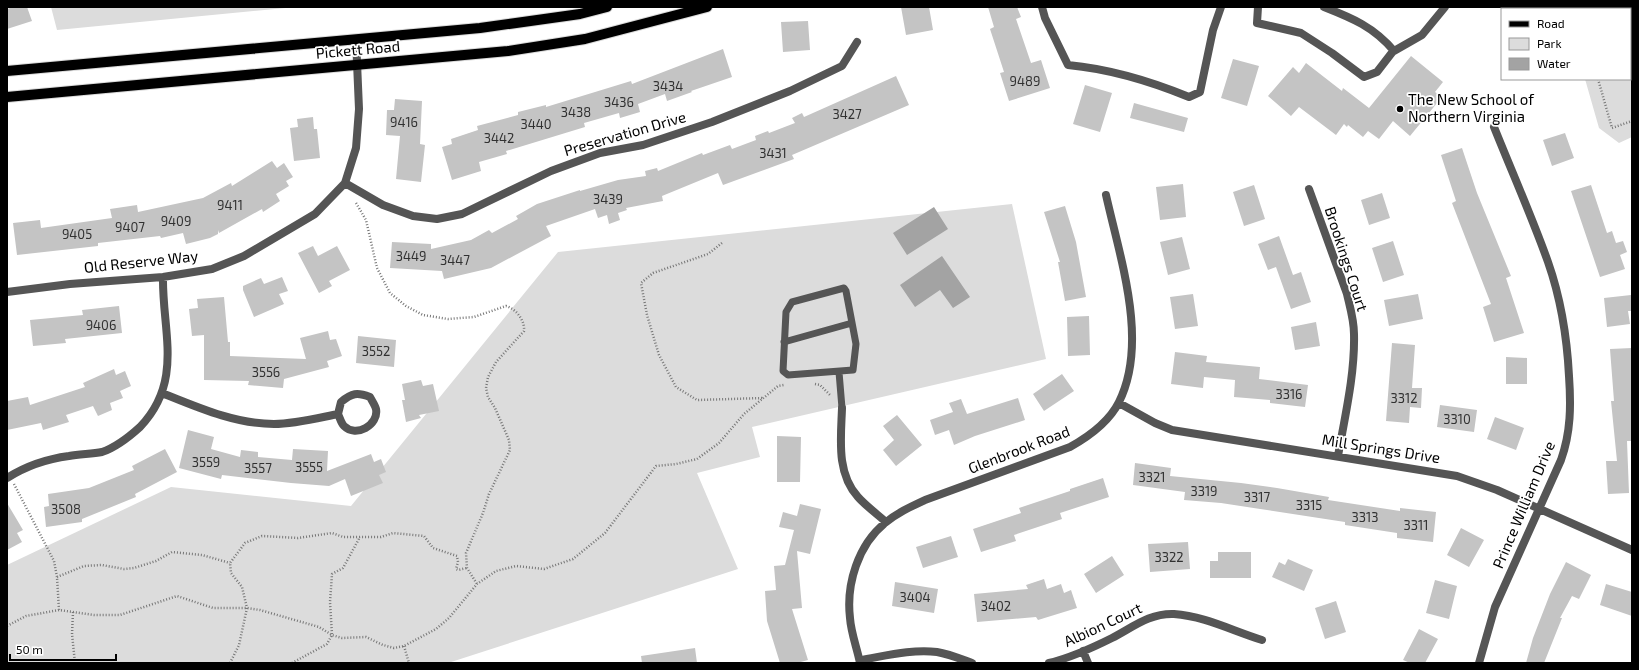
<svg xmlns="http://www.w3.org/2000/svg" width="1639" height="670" font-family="'Exo 2',sans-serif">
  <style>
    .green { fill: #dcdcdc }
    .water { fill: #a3a3a3 }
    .building { fill: #c4c4c4 }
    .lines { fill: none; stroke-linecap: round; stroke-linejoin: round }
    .primary-casing { stroke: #dbdbdb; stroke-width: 12 }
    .path { stroke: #777; stroke-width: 2.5; stroke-dasharray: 1 2; stroke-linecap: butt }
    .service { stroke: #555; stroke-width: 7 }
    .minor { stroke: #555; stroke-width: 8 }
    .primary { stroke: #000; stroke-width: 10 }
    .poi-dot { fill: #000; stroke: #fff; stroke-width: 1.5 }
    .labels { text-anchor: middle; stroke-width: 3.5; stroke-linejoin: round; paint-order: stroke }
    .number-label { font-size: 13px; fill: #313131 }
    .street-label { font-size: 15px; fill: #000; stroke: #fff }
    .poi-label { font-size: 15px; fill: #000; stroke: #fff; text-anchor: start }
  </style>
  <rect width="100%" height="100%" fill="#fff"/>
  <!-- green -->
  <path class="green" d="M51,7h245l-239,23z
    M1563,7h69v130l-13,6 -20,-15 -14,-49h45v-70h-66z
    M1012,204l34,155 -294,68 8,30 -63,16 41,96 -290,94h-441v-98l164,-78 180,19 207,-254z"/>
  <!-- water -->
  <path class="water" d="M934,207l14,22 -41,26 -14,-22z
    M942,256l28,41 -17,11 -13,-18 -25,17 -15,-22z"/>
  <!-- building -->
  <path class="building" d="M13,7h14l5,14 -25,8v-20z
    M901,7h28l4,23 -27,5z
    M988,7h29l4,10 -5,2 15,44 10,-3 9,28 -41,13 -9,-28 4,-1 -14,-43 4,-2z
    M808,21l2,29 -27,2 -2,-30z
    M723,49l9,28 -41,14 1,1 -25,9 -2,-7 -27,10 2,8 -20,6 -1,-5 -35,10 1,4 -79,24 1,3 -28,8 2,9 -29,9 -10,-33 10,-3 -1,-5 27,-9 -1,-4 41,-11v-3l28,-7v2l85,-26 1,3z
    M1411,56l32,26 -8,10 7,5 -32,39 -17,-15 -14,18 -11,-8 -5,6 -15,-12 -1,2 -3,-3 -8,11 -37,-28 -8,9 -23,-20 25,-29 6,6 7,-10 36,28 1,-3 26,20z
    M1233,59l26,7 -12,40 -26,-8z
    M896,76l13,29 -117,50 2,4 -71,26 -5,-12 -56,23 1,5 -37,7 1,2 -9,3 2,7 -11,4 -2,-9 -9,3 -3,-9 -49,17 5,10 -60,32 -47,11 -2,-8 -52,-3 2,-26 39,2v5l40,-9 18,-10 3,3 26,-14 -2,-3 21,-12 43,-14v1l38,-11 28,-4 -1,-5 12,-3 1,3 44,-18 1,2 27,-10 2,4 24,-9 -1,-4 13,-5 1,2 26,-10 -3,-5 10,-5 2,4z
    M1085,85l27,8 -12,39 -27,-8z
    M395,99l27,2 -2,43 5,1 -4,37 -25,-3 4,-43 -14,-1 1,-25h7z
    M1134,103l54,15 -4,14 -54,-14z
    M313,117l1,12h3l3,29 -26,3 -4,-33 8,-1 -1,-8z
    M1565,133l9,25 -22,8 -9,-26z
    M1462,148l15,45 34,83 -5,2 18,55 -30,9 -11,-35 8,-3 -39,-101 4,-2 -15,-46z
    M272,161l5,7 7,-5 9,14 -7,4 3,5 -13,8 4,7 -17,11 -1,-3 -43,24 -1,-3v4l-8,4 -24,6 -3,-11 -22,5 -1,-2 -62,7v3l-81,9 -4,-32 27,-3 1,8 71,-10 -2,-9 27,-4 1,7 65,-14 28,-15 1,3z
    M1183,184l3,33 -26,3 -4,-33z
    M1254,185l11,34 -21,7 -11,-34z
    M1591,185l16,48 5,-2 4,12 7,-2 4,11 -7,3 5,14 -25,8 -29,-86z
    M1382,193l8,25 -21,7 -8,-25z
    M1065,206l11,36 10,55 -21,4 -7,-39h2l-16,-50z
    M1279,236l14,39 8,-3 10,30 -20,7 -15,-42 -8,3 -10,-26z
    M1182,237l8,32 -22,6 -8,-33z
    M1393,241l11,34 -21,7 -11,-34z
    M313,246l5,10 19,-10 13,24 -21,11 3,5 -13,7 -21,-40z
    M282,277l6,14 -9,3 5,10 -30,13 -11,-27v-4l18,-8 3,6z
    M1193,294l5,32 -23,3 -5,-32z
    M1418,294l5,25 -34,7 -5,-26z
    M1631,295l1,16h-4l2,13 -23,3 -3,-29z
    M224,297l4,45h2v14l76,3 -6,-21 28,-7 2,9 6,-1 6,17 -15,5 2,6 -45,12 -1,9 -35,-3 1,-4 -45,-1v-45l-12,1 -3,-27 9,-1 -1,-9z
    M119,306l3,27 -57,6 1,4 -33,3 -3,-26 53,-5 -1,-5z
    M1089,316l1,39 -22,1 -1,-39z
    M1316,322l4,24 -25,4 -4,-23z
    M358,336l38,4 -2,27 -38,-4z
    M1392,343l23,2 -3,43h10l-1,20 -11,-1 -1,16 -23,-2z
    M1632,348v93h-5l2,52 -21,1 -2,-33h11l-6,-60h3l-4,-52z
    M1175,352l32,4 -1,6 54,5 -1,12 49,6 -3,22 -35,-4v-3l-36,-3 1,-17 -31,-3 -1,11 -32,-4z
    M1506,357l21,1v26h-21z
    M114,369l2,6 9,-4 6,15 -11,5 3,7 -13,5 2,7 -14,6 -5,-10 -27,9 3,7 -26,8 -2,-7 -34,7v-29l21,-4 2,8 55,-18 -2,-4z
    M1062,374l12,17 -30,20 -11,-17z
    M421,380l2,6 10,-2 6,27 -20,4 2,3 -15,4 -4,-22h3l-3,-16z
    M1018,398l7,22 -50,16 -21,9 -5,-15 -14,5 -5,-15 23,-8 -4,-9 12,-4 6,15z
    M1440,405l37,5 -3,22 -37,-5z
    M897,415l25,30 -26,21 -13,-16 11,-10 -11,-14z
    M1495,417l29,11 -8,22 -29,-11z
    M188,430l26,7 -3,12 29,8 1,-7 17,2v5l34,3 1,-11 35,2 -1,20 44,-17 3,8 7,-3 5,13 -7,3 4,8 -32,13 -6,-17 -16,7 -38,-3 -69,-8 -1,4 -42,-11z
    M777,436l24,1 -1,45h-23z
    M165,449l12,23 -42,22 1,3 -54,22v3l-36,5 -2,-20 5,-1 -1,-12 41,-6 45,-18 -2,-4z
    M1135,463l36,5 -1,8 71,7 36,5 52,9 -1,3 72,11v-3l36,4 -3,30 -36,-4v-5l-52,-8v-3l-124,-19 -37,-3 1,-8 -52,-7z
    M1103,478l6,19 -49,16 2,6 -48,16 2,6 -35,11 -8,-23 48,-16 -2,-5 51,-17v-2z
    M7,503l16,27 -6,3 5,9 -15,8z
    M800,504l21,5 -11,45 -13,-3 5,57 -10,1 16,51 -11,3h-17l-13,-42 -2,-30 11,-1 -2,-24 11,-1 9,-35 -15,-3 4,-15 14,4z
    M1461,528l23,12 -15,27 -22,-12z
    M951,536l7,21 -35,11 -7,-21z
    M1188,542l2,27 -40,3 -2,-28z
    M1218,552h33v26h-41v-17h8z
    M1112,556l12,19 -28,18 -12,-19z
    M1288,559l25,11 -9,21 -32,-14 7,-15 6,3z
    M1566,562l25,13 -12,24 -7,-3 -12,22h2l-18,45h-18l7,-25 17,-44z
    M1044,579l3,10 14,-5 3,9 7,-3 6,18 -39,12 -2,-3 -59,5 -3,-28 54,-5 -2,-4z
    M1435,580l22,6 -8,33 -23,-6z
    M895,582l43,7 -4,24 -42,-7z
    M1606,584l26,8v24l-32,-11z
    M1336,601l10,31 -21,7 -10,-31z
    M1419,629l19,10 -13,24h-15l-7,-3z
    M695,648l2,15h-55l-1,-7z"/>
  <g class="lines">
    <defs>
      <path id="primary" d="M7,71l473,-43 100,-14 27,-7
        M7,97l501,-46 77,-12 122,-32"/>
    </defs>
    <!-- primary casing -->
    <use href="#primary" class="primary-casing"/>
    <!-- path -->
    <path class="path" d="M1576,7l1,2
      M1598,79l14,49 20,-7
      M356,203l10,17 11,48 13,25 16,13 17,9 25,4 26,-2 32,-11c10,3 19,14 18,25l-28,31 -8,15 -2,11 2,9 7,11 14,32 1,10 -21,44 -6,19 -17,40 1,15 10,16
      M722,243l-14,11 -55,19 -12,10 6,32 12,40 17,32 21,13 67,-2
      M815,384l5,1 11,11
      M14,484l40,77 3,16 2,33
      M57,577l27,-11 18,-1 22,4 10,-1 22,-7 16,-9 30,3 28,8
      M73,612l-1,22 3,29
      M7,626l19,-10 33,-6 35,5h26l57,-19 36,12h34l13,2 59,17 13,8 10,3 24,-1 17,8 11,3 10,-2 32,-17 13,-11 28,-34 19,-13 20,-5 28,3 29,-10 32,-26 51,-67 20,-2 21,-5 22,-16 25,-29 34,-28 6,-1
      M404,646l5,17
      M230,663l9,-18 8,-37 -5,-21 -11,-14 -1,-10 15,-20 17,-7 36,2 34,-5 11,4h38l12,-4 31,3 9,12 24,8 1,6 -2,7 2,1 9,-2
      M292,663l35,-19 5,-9 -2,-33 2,-28 11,-6 17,-31"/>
    <!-- service -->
    <path class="service" d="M844,288l2,3 10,53 -3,26 -65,5 -5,-4 3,-59 6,-10z
      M784,342l68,-19
      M839,372l3,36"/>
    <!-- minor -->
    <path class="minor" d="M1042,7l3,11 23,47c42,4 82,16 121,32l11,-5 13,-62 8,-23
      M1258,7l-1,16 44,10 31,20 32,24 13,-5 17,-22
      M1324,7c28,11 50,20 70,44l28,-16 23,-28
      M345,183l38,22 30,11 24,3 25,-5 89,-43 49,-18 43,-8 69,-23 78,-31 52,-25 15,-24
      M1309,189l38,105c3,13 7,26 7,40 1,40 -9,82 -16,122
      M7,292l63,-8 93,-7 49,-8 32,-13 71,-42 30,-31 11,-35 3,-39 -3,-70
      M162,393c35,14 73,31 112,31 21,0 44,-6 64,-10 2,4 3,9 6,12 12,12 35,-1 32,-17 -1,-4 -4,-8 -6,-12 -13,-5 -18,-4 -29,5l-3,12
      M1119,403l36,20 17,7 285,46 40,14 135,60
      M842,408c-1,30 -6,65 16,89 8,9 19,17 28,25
      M7,478c19,-12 39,-19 62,-22 11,-2 23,-2 33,-4 15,-5 27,-15 38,-25 44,-46 22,-96 23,-150
      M1083,651l5,12
      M860,660c25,-4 51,-11 77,-8 12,2 24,7 35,11
      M860,663c-3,-15 -9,-30 -10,-45 -4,-34 8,-73 35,-95 12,-10 25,-16 40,-23l145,-53c18,-10 39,-25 49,-45 30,-60 1,-144 -13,-207
      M1049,663c21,-5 43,-15 63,-25 20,-10 37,-25 62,-24 30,2 59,17 88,26
      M1479,663l16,-56 66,-147c10,-28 10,-55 8,-84 -2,-39 -8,-77 -21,-114 -16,-45 -36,-90 -54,-135"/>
    <!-- primary -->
    <use href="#primary" class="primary"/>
  </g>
  <!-- markers -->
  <circle class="poi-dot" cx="1400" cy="109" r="4"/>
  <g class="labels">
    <!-- number labels -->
    <g class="number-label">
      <text x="1025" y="86">9489</text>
      <text x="668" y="91">3434</text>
      <text x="619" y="107">3436</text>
      <text x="576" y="117">3438</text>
      <text x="847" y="119">3427</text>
      <text x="404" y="127">9416</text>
      <text x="536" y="129">3440</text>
      <text x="499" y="143">3442</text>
      <text x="773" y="158">3431</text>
      <text x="608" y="204">3439</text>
      <text x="230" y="210">9411</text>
      <text x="176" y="226">9409</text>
      <text x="130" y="232">9407</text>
      <text x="77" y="239">9405</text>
      <text x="411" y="261">3449</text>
      <text x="455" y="265">3447</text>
      <text x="101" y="330">9406</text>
      <text x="376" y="356">3552</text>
      <text x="266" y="377">3556</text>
      <text x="1289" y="399">3316</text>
      <text x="1404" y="403">3312</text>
      <text x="1457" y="424">3310</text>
      <text x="206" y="467">3559</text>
      <text x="309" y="472">3555</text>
      <text x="258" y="473">3557</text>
      <text x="1152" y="482">3321</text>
      <text x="1204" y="496">3319</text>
      <text x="1257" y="502">3317</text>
      <text x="1309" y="510">3315</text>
      <text x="66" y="514">3508</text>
      <text x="1365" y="522">3313</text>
      <text x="1416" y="530">3311</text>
      <text x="1169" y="562">3322</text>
      <text x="915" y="602">3404</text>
      <text x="996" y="611">3402</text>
    </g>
    <!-- street labels -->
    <g class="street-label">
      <text transform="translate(358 50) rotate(-5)" y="5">Pickett Road</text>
      <text transform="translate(625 134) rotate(-16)" y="5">Preservation Drive</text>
      <text transform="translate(1346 259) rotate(72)" y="5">Brookings Court</text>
      <text transform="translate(141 262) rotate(-6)" y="5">Old Reserve Way</text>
      <text transform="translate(1381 449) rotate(9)" y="5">Mill Springs Drive</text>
      <text transform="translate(1019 450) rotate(-21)" y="5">Glenbrook Road</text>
      <text transform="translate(1524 505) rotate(-67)" y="5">Prince William Drive</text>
      <text transform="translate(1103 625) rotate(-25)" y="5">Albion Court</text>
    </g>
    <!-- poi labels -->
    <g class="poi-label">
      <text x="1408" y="105">The New School of<tspan x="1408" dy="17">Northern Virginia</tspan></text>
    </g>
  </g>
  <!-- border -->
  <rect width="1639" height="670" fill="none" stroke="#000000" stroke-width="16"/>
  <!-- legend -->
  <rect x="1501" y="8" width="130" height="72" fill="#ffffff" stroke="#999999"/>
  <rect x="1509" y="21" width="20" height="6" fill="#000000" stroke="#999999"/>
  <text x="1537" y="28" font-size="12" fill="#000000">Road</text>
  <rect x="1509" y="38" width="20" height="12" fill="#dcdcdc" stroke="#999999"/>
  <text x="1537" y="48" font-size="12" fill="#000000">Park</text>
  <rect x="1509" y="58" width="20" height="12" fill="#a3a3a3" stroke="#999999"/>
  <text x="1537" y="68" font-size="12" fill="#000000">Water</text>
  <!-- scale -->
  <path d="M10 654v6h106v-6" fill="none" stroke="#000000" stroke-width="2"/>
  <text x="16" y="654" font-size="12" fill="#000000" stroke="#ffffff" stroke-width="3" paint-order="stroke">50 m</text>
</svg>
